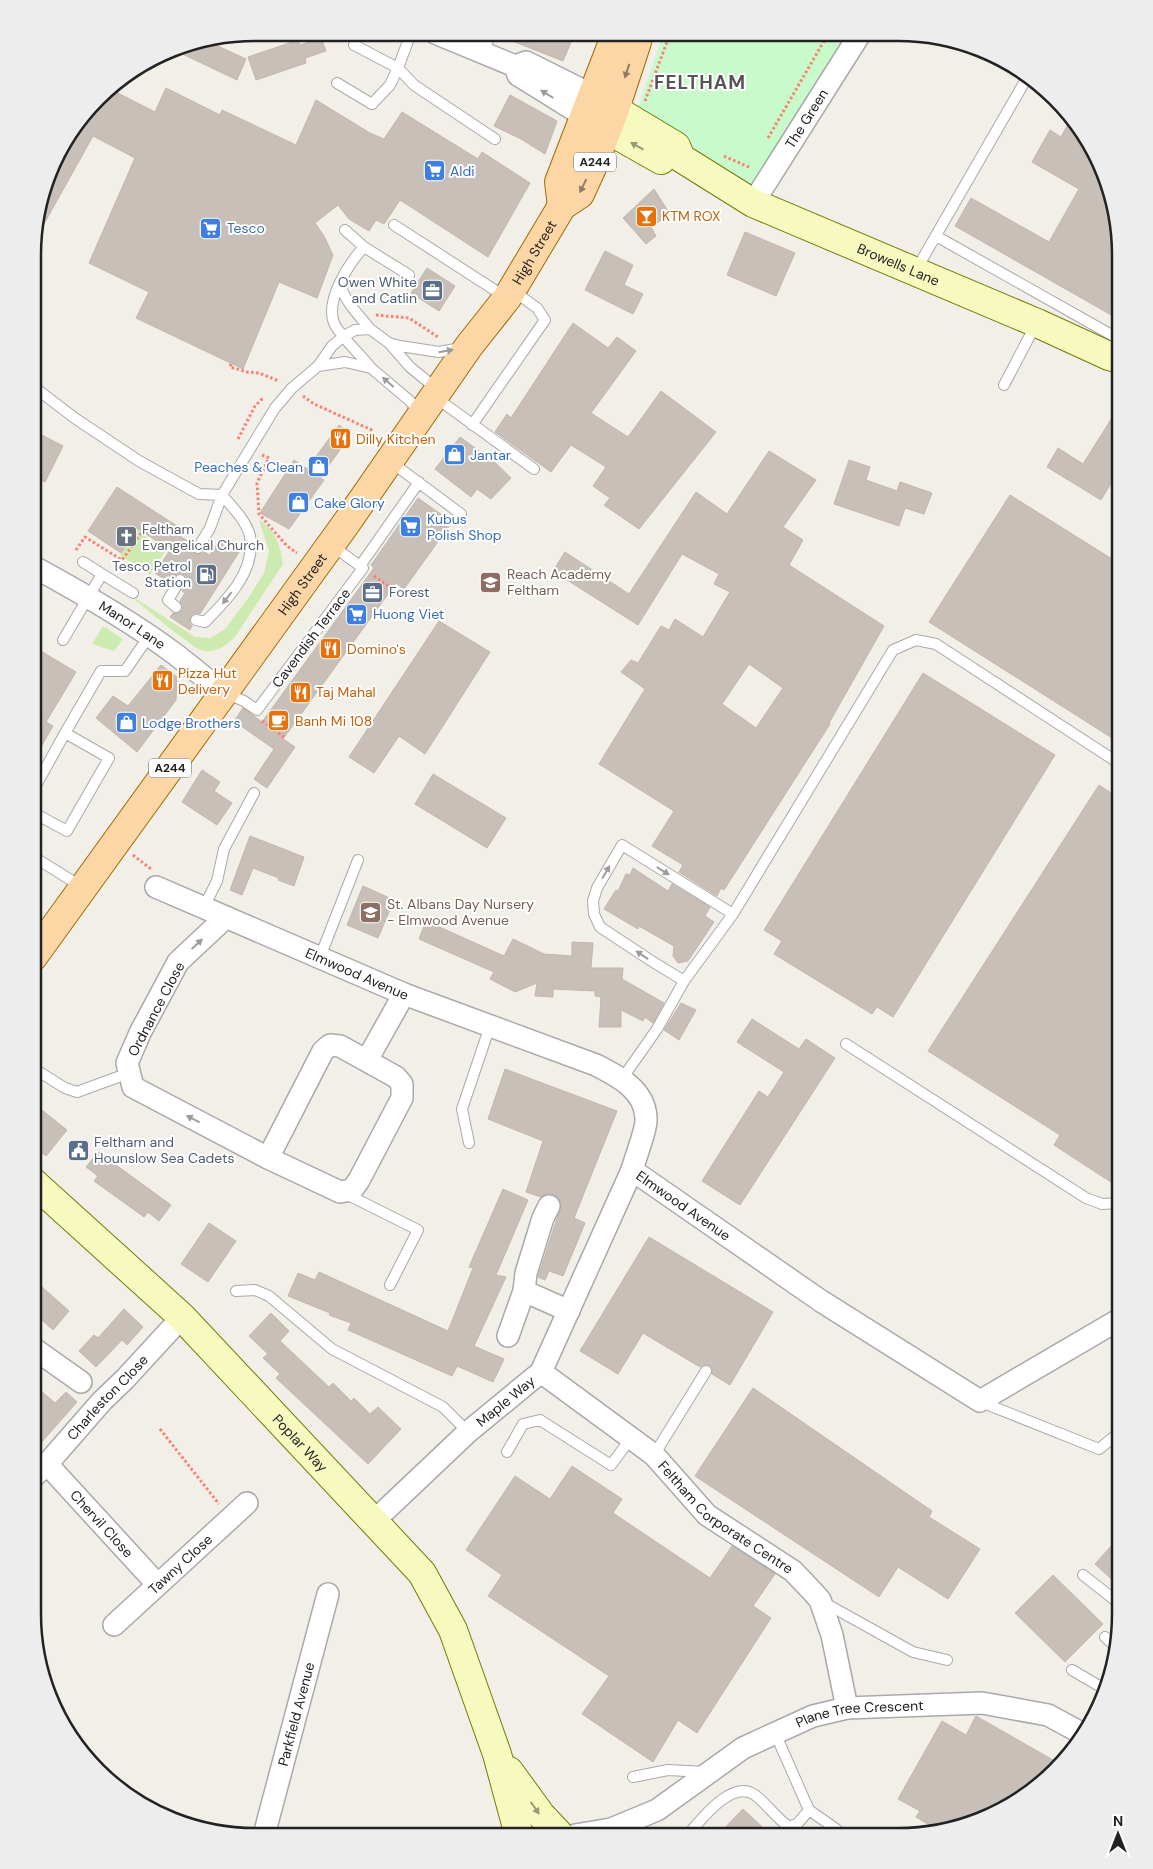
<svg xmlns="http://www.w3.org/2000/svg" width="1153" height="1869" font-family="'DM Sans',sans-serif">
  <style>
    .grass { fill: #cdebb0 }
    .park { fill: #c8facc }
    .building { fill: #c7bfb8; stroke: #c4b6ab; fill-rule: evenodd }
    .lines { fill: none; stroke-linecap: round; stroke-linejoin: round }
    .lane-casing { stroke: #a9a9a9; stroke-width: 12 }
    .street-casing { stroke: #a9a9a9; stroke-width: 24 }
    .secondary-casing { stroke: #707d05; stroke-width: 30 }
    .primary-casing { stroke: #a06b00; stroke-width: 30 }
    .path { stroke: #fa8072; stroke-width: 3; stroke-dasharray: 2.5 2.5; stroke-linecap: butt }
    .lane { stroke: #fff; stroke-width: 10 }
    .street { stroke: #fff; stroke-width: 21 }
    .secondary { stroke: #f7fabf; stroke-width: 28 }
    .primary { stroke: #fcd6a4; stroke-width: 28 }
    .oneway { fill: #8f7c63 }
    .oneway2 { fill: #9c9c9c }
    .oneway3 { fill: #979978 }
    .labels { text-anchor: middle; stroke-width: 4; stroke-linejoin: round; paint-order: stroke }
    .shield { fill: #fff; stroke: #646464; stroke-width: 1 }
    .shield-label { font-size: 12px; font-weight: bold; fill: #222 }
    .street-label { font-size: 14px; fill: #222; stroke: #fff }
    .shop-label { font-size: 14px; fill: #366cbe; stroke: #fff; text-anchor: start }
    .food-label { font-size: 14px; fill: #c56008; stroke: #fff; text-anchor: start }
    .service-label { font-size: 14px; fill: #4e5e75; stroke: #fff; text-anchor: end }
    .worship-label { font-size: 14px; fill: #5b616d; stroke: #fff; text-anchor: start }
    .education-label { font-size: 14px; fill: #785e54; stroke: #fff; text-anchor: start }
    .district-label { font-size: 19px; font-weight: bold; letter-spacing: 1px; fill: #555; stroke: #fff }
    .rim { fill: none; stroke: #222; stroke-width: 2.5 }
  </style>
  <rect width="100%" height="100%" fill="#f2efe9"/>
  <!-- grass -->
  <path class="grass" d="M259,520c16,8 22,28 24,44l-48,73c-8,8 -19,16 -31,14 -10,-1 -56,-41 -68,-50l-1,-3 60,39 15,1 15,-9 24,-32 15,-24 5,-22z
    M137,528l8,5 -1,2 22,15 -16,25 -30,-20z
    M103,626l20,13 -9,12 -22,-7z"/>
  <!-- park -->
  <path class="park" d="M663,34h184l-95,154 -116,-74z"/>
  <!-- building -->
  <path class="building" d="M498,33h77l-12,28 -66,-26z
    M321,38l5,13 -21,7 1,5 -50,17 -8,-23 50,-17 2,5z
    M209,42l37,17 -9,21 -65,-31z
    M108,88l47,24 11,-24 54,27 2,-5 74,35 20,-45 54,33 14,6 18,-27 76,47 4,-7 48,31 -42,74 -88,-57 -16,24 -8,-4 -7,11 -20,-12 -11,-14 -23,18 9,13 9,19 -16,43 -38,-16 -36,87 -107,-51 13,-26 -60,-29 46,-105 -42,-22 -53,95 -6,-2 22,-72z
    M510,95l47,26 -12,33 -24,-15 -27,-13z
    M1072,117l32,53 16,85v65l-165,-94 16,-28 78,44 30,-53 -47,-27 18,-32 11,7z
    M654,189l16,25 -19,13 5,9 -10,8 -23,-26z
    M745,232l50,21 -19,43 -49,-21z
    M605,251l28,14 -9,20 19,9 -10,20 -48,-24z
    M427,268l28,18 -16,25 -28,-18z
    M573,323l35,25 9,-11 19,14 -45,62 37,24 33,-46 55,41 -77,97 -35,-24 6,-7 -17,-12 13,-19 -35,-22 -20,27 -56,-40 12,-18 4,4z
    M1120,405v63l-19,32 -54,-33 11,-19 25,16z
    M339,425l12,9 -31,44 4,2 -35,49 -29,-16 34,-53 13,9z
    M34,431l29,15 -18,36 -11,-6z
    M460,437l22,16 1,-2 28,27 -20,21 -14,-10 -6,8 -36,-28z
    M769,451l47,29 -33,47 20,13 -14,25 95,61 -55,97 1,1 -106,166 -3,-2 -4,8 -38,-24 4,-7 -31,-19 22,-35 -75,-47 46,-75 -24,-17 10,-12 7,3 23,-37 8,4 6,-11 28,18 27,-45 -16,-8 5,-10 -37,-20 -44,71 -85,-54 12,-19 64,42 67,-102 31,22zM749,664l34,24 -27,40 -34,-24z
    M849,460l21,7 -4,13 31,11 3,-9 32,11 -8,21 -19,-6 -6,18 -65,-22z
    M117,487l60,39 -3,6 18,12v7l3,3h6l3,-2 6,3 10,-15 19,12 -39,62 -6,-1 -3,3 -2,6 3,4 -2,4 -20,-13 3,-4h6l4,-4 -3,-8 5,-8 -3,-2 5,-10 -1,-5 -5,-3 -4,1 -7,9 -15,-10 15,-23 -33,-22 -16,25 -33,-22z
    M1010,495l110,69v179l-191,-121z
    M418,498l34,24 -48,67 -8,-6 -113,156 12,8 -28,41 -13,-9 20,-30 -40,-28 9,-13 19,14 112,-154 -3,-3z
    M439,621l51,31 -65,102 -26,-18 -25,37 -25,-16z
    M34,647l42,25 -30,50 7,4 -19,33z
    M161,665l16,12 -1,23 -39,52 -41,-34 17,-22 15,10z
    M923,673l132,82 -162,262 -16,-10 -5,7 -98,-60 8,-13 -18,-11z
    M202,770l18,12 -6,9 18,12 -15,22 -35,-23z
    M433,774l73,44 -19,30 -72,-44z
    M1099,785l21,14v389l-66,-43 6,-10 -132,-84z
    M250,836l54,21 -10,29 -16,-6 1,-2 -26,-10 -11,27 -12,-5z
    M633,868l35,23 4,-7 38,23 -5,9 9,6 -26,39 -10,2 -5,-7 1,-10 -35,-20 -1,3 -34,-20 12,-19 2,1 8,-17 4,1z
    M363,886l31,14 -16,38 -31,-13z
    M426,921l78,35 9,-17 31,15 28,2v-14l21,1 -2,25h32l-1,11 42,24 -11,20 -8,-6 -2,4 -22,-11v17h-22l2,-30 -6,-1v-5l-42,-2v8l-18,-1 2,-13 -22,9 -25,-13 4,-7 -75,-33z
    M681,1003l15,7 -17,30 -15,-10z
    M752,1019l47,30 7,-10 29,19 -95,147 -38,-24 57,-90 9,6 16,-25 -47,-30z
    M505,1069l112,42 -43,107 11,5 -22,53 -14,-5 -4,9 -7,-3 23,-71 -1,-6 -6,-5 -6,-1 -7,3 -15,-5 17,-51 -55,-22z
    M33,1103l34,27 -21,26 -13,-10z
    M98,1152l73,53 -12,16 -11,-9 -4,5 -50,-36 4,-5 -12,-9z
    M503,1189l25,11 -32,75 10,2 -32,69 30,13 -11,23 -36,-16 -5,10 -104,-46 3,-7 -22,-8 1,-2 -42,-17 10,-23 17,7 4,-8 129,59 25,-63 -4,-1z
    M209,1223l27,18 -28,41 -27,-18z
    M649,1237l124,75 -43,73 -18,-11v-6l-3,-3h-6l-3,2 -57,-34 -25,41 -38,-23z
    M33,1279l36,32 -16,19 -20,-18z
    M124,1309l19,18 -16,18 -5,-5 -26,27 -17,-16 15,-16 4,3z
    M271,1313l18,18 -9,10 49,46 4,-4 18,18 3,-3 16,16 8,-7 23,22 -33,35 -92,-86 4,-4 -17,-16 5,-4 -19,-18z
    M33,1384l22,19 11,-11 11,10 -44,50z
    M753,1388l179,123 -3,6 51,32 -32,50 -50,-32 -19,30 -184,-121z
    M572,1466l50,33 -9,14 97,65 22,-32 43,28 -22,32 18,12 -74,115 -19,-13 -25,42 -71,-48 27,-38 -121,-80 14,-21 -36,-25 49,-74 35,23z
    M1120,1536v51l-25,-23z
    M1053,1575l50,49 -38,38 -50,-49z
    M976,1716l84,48 -26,26 -51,30 -47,9 -20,-12 4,-6 -22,-12 44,-78 24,14z
    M743,1809l29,27h-55z"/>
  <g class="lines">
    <defs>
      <path id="lane" d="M354,45l44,23 13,-35
        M483,52l8,-19
        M337,83l35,21 18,-19 8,-17 16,17 81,54
        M394,225l113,73
        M345,230l19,17 45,28
        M936,236l181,102
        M364,247c-15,16 -39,53 -30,76 5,12 28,33 37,45
        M916,270l112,-194
        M340,284c5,18 19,31 30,45
        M389,343l21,24 28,23
        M318,366l27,-4 26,6 39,33 10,13
        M1004,385l32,-61
        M34,387l42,32 63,42 60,33 23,1c10,12 24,25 28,41 6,35 -23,64 -45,86l-9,-2
        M435,397l99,72
        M472,425l73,-105 -8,-12 -25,-18
        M391,462l70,52
        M198,548l12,-20 12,-33 53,-87 17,-20 26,-22 14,-20 12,-10 11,-6 15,-1 19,14 11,3 39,6 22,-4
        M83,562l19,12
        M360,566l59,-84
        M176,607l-8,-7 12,-20
        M63,640l39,-66 31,19
        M225,693l19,8 13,9 106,-142 -32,-23
        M65,733l36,-62h24l24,-35
        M34,813l33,18 42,-73 -44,-25 -31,56
        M34,857l48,30
        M204,907l13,-26 7,-32 30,-56
        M320,957l38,-97
        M684,981l-34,-21 -50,-33 -6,-13 -1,-13 4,-13 25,-43 111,69
        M846,1044l240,154 16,6 18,-1
        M33,1068l32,20 12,4 52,-19
        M622,1079l35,-50 27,-48 49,-67 160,-264 23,-10 20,4 184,120
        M469,1143l-7,-34 28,-83
        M344,1193l74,37 -28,55
        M236,1291l19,-1 14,6 63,53 111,58 25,25
        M981,1402l118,47 16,-13
        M507,1452l16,-28 17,-4 71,45 20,-27
        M654,1455l52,-84
        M1083,1575l37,29
        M823,1602l90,50 34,8
        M1105,1637l11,10
        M1072,1670l34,20
        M775,1733l34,77 27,19 8,7
        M633,1777l35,-7 37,2
        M687,1836c13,-15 45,-58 68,-41 12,9 21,23 34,32l9,-4 11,-13"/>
      <g id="street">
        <path d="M435,33l80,33 3,9 66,41"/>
        <path d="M515,66l11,-4 66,33"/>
        <path id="s1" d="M753,203l107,-169"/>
        <path id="s2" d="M34,567c48,26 97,54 141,87 17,13 32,26 49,39"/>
        <path id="s3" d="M156,887l248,107 192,71c22,11 49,25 50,53 1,11 -11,40 -14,52l189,131 159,100 140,-82"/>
        <path d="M226,917l-48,45 -38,71 -13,30 6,24 135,71"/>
        <path d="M330,1045l10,1 56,31 6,7v14l-43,82 -7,10 -12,2 -72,-34 55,-107z"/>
        <path d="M367,1060l37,-66"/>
        <path d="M524,1291l45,20"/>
        <path d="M508,1336l16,-45 2,-18 17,-55 6,-12"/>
        <path d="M33,1348l48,34"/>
        <path id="s4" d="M541,1372l113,83 53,60 86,56 19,20 8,9 12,35 15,73"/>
        <path id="s5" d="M47,1464l110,120"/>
        <path id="s6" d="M33,1477l14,-13 55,-63 23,-22 57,-62"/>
        <path id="s7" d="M374,1521l94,-89 73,-60 91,-202"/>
        <path id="s8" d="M114,1625l133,-122"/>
        <path id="s9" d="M264,1835l64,-241"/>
        <path id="s10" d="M575,1835l36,-6 46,-19 86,-62 70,-32 34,-8 135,-5 66,12 35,19"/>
      </g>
      <g id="secondary">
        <path id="s11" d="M596,98l80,48 5,12 72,45 284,120 72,33 11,3"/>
        <path d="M587,118l74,42"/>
        <path id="s12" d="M33,1182l149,135 240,256 31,57 44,124 22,81"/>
        <path d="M509,1771l32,44 17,18"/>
      </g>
      <g id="primary">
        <path d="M562,206l-3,-24 57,-148"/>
        <path id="s13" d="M33,957l312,-432 124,-179 38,-48 55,-92 18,-12 15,-33 20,-52 22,-67 -3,-8"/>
      </g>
    </defs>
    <!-- lane casing -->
    <use href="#lane" class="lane-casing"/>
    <!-- street casing -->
    <use href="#street" class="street-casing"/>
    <!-- secondary casing -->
    <use href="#secondary" class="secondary-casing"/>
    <!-- primary casing -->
    <use href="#primary" class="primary-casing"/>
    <!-- path -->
    <path class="path" d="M645,101l25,-67
      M768,138l60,-104
      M724,156l27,12
      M376,315l33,3 29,19
      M231,364l-1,3 17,5 12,1 20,8
      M303,396l11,8 60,27
      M238,439l17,-33 8,-8
      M262,455l7,3 -12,25 2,31 28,32 10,7
      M76,550l9,-13 37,23 20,-28
      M374,576l20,14
      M262,721l22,16
      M34,746l2,-5 6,4
      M133,855l18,14
      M160,1429l59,75"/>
    <!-- lane -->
    <use href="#lane" class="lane"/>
    <!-- street -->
    <use href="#street" class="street"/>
    <!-- secondary -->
    <use href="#secondary" class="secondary"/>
    <!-- primary -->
    <use href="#primary" class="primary"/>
  </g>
  <!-- one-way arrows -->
  <defs><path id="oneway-solid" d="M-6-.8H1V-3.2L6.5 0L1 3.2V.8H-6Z" transform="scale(1.25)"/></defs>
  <g class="oneway">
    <use href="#oneway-solid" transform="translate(627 71) rotate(108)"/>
    <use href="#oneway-solid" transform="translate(583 186) rotate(116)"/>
  </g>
  <g class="oneway2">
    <use href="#oneway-solid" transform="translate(547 94) rotate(-148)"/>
    <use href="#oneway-solid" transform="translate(446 351) rotate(-10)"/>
    <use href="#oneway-solid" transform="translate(388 382) rotate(-139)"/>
    <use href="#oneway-solid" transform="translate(227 598) rotate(128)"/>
    <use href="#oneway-solid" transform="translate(663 871) rotate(32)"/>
    <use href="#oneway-solid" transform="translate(606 872) rotate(-59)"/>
    <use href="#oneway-solid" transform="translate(197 944) rotate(-43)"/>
    <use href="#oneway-solid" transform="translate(642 955) rotate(-146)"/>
    <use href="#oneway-solid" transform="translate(193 1119) rotate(-153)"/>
  </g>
  <g class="oneway3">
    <use href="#oneway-solid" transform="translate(637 146) rotate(-151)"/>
    <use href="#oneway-solid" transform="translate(535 1808) rotate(55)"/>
  </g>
  <!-- icons -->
  <defs>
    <symbol id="supermarket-square" viewBox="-11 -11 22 22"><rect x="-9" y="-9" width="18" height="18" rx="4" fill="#3f7fe0" stroke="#fff"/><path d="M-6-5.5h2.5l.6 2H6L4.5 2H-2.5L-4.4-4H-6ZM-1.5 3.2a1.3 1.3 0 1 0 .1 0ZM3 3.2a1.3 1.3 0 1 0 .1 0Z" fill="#fff"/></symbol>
    <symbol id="bar-square" viewBox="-11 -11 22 22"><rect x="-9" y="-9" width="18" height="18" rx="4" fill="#e8710a" stroke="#fff"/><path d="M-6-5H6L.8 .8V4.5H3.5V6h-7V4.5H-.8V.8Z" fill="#fff"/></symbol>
    <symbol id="office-square" viewBox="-11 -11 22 22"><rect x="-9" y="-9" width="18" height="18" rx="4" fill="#5c6f8a" stroke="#fff"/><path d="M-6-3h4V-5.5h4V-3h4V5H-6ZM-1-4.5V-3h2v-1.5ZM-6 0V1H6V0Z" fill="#fff"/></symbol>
    <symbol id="restaurant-square" viewBox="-11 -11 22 22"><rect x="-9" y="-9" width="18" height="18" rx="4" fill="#e8710a" stroke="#fff"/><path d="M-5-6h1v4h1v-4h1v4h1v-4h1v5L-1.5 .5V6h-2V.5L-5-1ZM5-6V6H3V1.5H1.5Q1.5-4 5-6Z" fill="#fff"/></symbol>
    <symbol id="shop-square" viewBox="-11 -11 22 22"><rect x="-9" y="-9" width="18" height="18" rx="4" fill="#3f7fe0" stroke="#fff"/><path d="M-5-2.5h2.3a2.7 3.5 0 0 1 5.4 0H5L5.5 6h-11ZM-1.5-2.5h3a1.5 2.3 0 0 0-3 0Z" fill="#fff"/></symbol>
    <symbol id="church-square" viewBox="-11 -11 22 22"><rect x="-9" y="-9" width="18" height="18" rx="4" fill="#6b7280" stroke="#fff"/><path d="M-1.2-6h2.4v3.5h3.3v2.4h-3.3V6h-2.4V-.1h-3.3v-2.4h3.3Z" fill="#fff"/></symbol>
    <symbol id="fuel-square" viewBox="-11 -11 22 22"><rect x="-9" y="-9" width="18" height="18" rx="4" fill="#5c6f8a" stroke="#fff"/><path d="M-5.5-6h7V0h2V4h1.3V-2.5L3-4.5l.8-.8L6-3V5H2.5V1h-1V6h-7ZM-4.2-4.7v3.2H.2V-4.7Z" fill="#fff"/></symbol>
    <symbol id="school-square" viewBox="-11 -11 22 22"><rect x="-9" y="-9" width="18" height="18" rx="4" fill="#8d6e63" stroke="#fff"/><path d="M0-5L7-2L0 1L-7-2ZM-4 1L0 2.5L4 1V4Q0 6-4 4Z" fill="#fff"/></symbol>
    <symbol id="cafe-square" viewBox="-11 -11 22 22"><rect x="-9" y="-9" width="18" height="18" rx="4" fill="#e8710a" stroke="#fff"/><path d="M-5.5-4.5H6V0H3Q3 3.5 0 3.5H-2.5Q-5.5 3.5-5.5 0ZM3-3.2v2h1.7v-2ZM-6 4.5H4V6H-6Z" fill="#fff"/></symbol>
    <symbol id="civic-square" viewBox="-11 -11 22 22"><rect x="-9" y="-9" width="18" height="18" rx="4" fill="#5c6f8a" stroke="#fff"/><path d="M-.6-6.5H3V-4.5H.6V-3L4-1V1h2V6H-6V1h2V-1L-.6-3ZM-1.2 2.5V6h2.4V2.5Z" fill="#fff"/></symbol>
  </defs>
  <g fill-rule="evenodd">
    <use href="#supermarket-square" x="422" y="158" width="25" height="25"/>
    <use href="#bar-square" x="634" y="204" width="25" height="25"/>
    <use href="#supermarket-square" x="198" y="216" width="25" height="25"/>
    <use href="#office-square" x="420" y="278" width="25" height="25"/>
    <use href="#restaurant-square" x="328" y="426" width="25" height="25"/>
    <use href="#shop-square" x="442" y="442" width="25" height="25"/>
    <use href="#shop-square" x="306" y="454" width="25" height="25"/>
    <use href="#shop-square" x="286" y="490" width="25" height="25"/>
    <use href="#supermarket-square" x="398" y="514" width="25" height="25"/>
    <use href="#church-square" x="114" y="524" width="25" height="25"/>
    <use href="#fuel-square" x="194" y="562" width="25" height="25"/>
    <use href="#school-square" x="478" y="570" width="25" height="25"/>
    <use href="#office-square" x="360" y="580" width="25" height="25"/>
    <use href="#supermarket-square" x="344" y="602" width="25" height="25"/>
    <use href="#restaurant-square" x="318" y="636" width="25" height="25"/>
    <use href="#restaurant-square" x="150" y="668" width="25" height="25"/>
    <use href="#restaurant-square" x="288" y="680" width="25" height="25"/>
    <use href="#cafe-square" x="266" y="708" width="25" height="25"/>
    <use href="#shop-square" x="114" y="710" width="25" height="25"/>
    <use href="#school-square" x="358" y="900" width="25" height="25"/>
    <use href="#civic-square" x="66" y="1138" width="25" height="25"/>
  </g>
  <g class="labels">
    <!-- shield labels -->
    <g class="shield">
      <rect x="574" y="152.5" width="42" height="19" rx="4"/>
      <rect x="149" y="758.5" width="42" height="19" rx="4"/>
    </g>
    <g class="shield-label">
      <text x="595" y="166">A244</text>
      <text x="170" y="772">A244</text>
    </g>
    <!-- street labels -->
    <g class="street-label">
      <text dy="5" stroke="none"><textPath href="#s1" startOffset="100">The Green</textPath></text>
      <text dy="5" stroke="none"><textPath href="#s13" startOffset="865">High Street</textPath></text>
      <text dy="5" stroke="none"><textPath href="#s11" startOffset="349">Browells Lane</textPath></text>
      <text dy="5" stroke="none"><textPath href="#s13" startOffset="460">High Street</textPath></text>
      <text dy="5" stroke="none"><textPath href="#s2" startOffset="114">Manor Lane</textPath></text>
      <text transform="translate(311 638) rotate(-53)" y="5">Cavendish Terrace</text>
      <text dy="5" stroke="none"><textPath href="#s3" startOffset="219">Elmwood Avenue</textPath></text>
      <text transform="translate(156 1009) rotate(-62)" y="5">Ordnance Close</text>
      <text dy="5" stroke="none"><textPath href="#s3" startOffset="668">Elmwood Avenue</textPath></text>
      <text dy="5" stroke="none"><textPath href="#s6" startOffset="109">Charleston Close</textPath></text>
      <text dy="5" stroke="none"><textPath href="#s7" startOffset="178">Maple Way</textPath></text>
      <text dy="5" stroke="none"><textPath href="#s12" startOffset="374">Poplar Way</textPath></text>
      <text dy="5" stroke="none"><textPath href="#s4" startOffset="236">Feltham Corporate Centre</textPath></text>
      <text dy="5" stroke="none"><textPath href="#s5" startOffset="81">Chervil Close</textPath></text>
      <text dy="5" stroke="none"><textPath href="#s8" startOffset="90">Tawny Close</textPath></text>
      <text dy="5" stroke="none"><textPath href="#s9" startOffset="125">Parkfield Avenue</textPath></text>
      <text dy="5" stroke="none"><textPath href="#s10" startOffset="316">Plane Tree Crescent</textPath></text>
    </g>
    <!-- shop labels -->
    <g class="shop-label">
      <text x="450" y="176">Aldi</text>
      <text x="227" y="233">Tesco</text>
      <text x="470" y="460">Jantar</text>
      <text x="303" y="472" text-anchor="end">Peaches &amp; Clean</text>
      <text x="314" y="508">Cake Glory</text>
      <text x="427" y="524">Kubus<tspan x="427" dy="16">Polish Shop</tspan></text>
      <text x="373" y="619">Huong Viet</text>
      <text x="142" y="728">Lodge Brothers</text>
    </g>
    <!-- food labels -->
    <g class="food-label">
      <text x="662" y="221">KTM ROX</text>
      <text x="356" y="444">Dilly Kitchen</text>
      <text x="347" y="654">Domino's</text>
      <text x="178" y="678">Pizza Hut<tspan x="178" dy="16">Delivery</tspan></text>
      <text x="316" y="697">Taj Mahal</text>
      <text x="295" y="726">Banh Mi 108</text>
    </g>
    <!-- service labels -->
    <g class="service-label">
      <text x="417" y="287">Owen White<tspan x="417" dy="16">and Catlin</tspan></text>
      <text x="191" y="571">Tesco Petrol<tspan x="191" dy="16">Station</tspan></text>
      <text x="389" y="597" text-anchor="start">Forest</text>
      <text x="94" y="1147" text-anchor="start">Feltham and<tspan x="94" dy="16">Hounslow Sea Cadets</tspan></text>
    </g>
    <!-- worship labels -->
    <g class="worship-label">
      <text x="142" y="534">Feltham<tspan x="142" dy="16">Evangelical Church</tspan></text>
    </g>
    <!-- education labels -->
    <g class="education-label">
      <text x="507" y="579">Reach Academy<tspan x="507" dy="16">Feltham</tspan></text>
      <text x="387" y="909">St. Albans Day Nursery<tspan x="387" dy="16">- Elmwood Avenue</tspan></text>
    </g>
    <!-- district labels -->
    <g class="district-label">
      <text x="700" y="89">FELTHAM</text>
    </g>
  </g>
  <!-- crop -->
  <path d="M0 0H1153V1869H0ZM255 41H898A214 214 0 0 1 1112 255V1614A214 214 0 0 1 898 1828H255A214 214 0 0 1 41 1614V255A214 214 0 0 1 255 41Z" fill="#ededed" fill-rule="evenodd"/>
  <path class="rim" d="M255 41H898A214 214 0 0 1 1112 255V1614A214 214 0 0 1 898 1828H255A214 214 0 0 1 41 1614V255A214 214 0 0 1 255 41Z"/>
  <!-- north arrow -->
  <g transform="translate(1118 1834)" stroke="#ffffff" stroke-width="4" paint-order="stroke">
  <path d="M0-4L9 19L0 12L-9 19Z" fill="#222222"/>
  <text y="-8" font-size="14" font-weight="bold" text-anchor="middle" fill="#222222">N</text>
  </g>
</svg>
